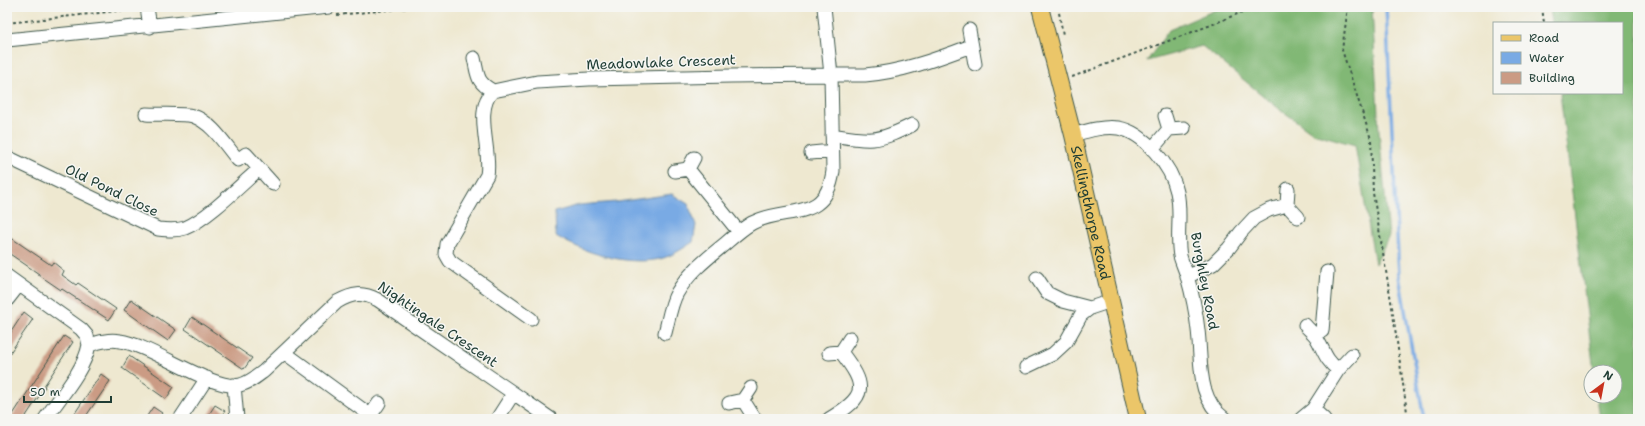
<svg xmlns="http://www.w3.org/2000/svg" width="1645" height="426" font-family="'Shantell Sans',sans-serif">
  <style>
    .forest { fill: #81b875; stroke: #507a54 }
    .water { fill: #79aae4; stroke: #4c748c }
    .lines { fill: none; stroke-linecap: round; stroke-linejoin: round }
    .stream { stroke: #79aae4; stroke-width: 3.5 }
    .building { fill: #cb9b84 }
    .minor-casing { stroke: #3e574b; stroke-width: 15 }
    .major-casing { stroke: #3e574b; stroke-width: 18 }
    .path { stroke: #3e574b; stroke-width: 2; stroke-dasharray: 3 3; stroke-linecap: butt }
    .minor { stroke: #fff; stroke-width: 13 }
    .major { stroke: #ebc669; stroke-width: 16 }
    .labels { text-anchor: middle; stroke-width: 3; stroke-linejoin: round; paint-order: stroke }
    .street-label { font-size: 14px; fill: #1f3d34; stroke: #f6f6f2 }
  </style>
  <rect width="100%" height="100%" fill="#f6f6f2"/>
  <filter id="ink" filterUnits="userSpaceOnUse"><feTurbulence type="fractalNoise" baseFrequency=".025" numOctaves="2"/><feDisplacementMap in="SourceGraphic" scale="8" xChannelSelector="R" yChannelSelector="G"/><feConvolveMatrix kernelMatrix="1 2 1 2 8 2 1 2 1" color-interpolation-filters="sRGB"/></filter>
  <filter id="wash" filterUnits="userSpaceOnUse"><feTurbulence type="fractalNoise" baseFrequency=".012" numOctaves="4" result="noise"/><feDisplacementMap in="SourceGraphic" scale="16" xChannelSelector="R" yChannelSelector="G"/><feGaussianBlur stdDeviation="0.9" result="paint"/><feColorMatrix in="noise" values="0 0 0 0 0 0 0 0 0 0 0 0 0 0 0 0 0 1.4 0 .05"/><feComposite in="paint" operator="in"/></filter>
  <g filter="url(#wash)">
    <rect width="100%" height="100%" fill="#eee8d0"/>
    <!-- forest -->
    <path class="forest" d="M1222,7h150l7,125 10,104 -14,28 -20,-119 -42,-12 -36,-26 -75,-61 -55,15 22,-31z
      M1549,7h89v412h-38l-3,-23h18v-24h-21l-34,-279h62v-70h-71z"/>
    <!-- water -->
    <path class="water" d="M672,194l16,10 8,21 -3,17c-11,7 -21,14 -33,17 -33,7 -76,-6 -104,-23l-1,-24 24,-7 38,-3z"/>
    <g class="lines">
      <!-- stream -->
      <path class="stream" d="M1386,7l13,269 25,143"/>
    </g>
    <g id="blocks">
      <!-- building -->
      <path class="building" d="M7,235l44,30 2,-3 11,9 -2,4 14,10 2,-2 38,26 -7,11 -47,-31 -1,1 -22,-15v-1l-32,-22z
        M131,299l45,31 -8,11 -44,-31z
        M24,312l9,7 -26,38v-19z
        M192,317l60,41 -8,11 -59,-40z
        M64,336l9,6 -29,44 1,1 -21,32h-14z
        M129,356l45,31 -8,12 -44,-31z
        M101,374l9,7 -26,38h-13z
        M215,405l10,6 -6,8h-13z
        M153,407l9,6 -4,6h-13z"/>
    </g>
  </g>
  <g filter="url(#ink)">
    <use href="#blocks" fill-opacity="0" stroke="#3e574b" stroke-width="1"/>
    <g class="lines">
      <defs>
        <path id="minor" d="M147,7l3,20
          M824,7l7,68c11,0 23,0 34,0 36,-3 72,-16 106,-29
          M969,30l6,34
          M7,40l322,-33
          M474,58c4,17 2,24 19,33
          M146,114c14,1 35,-1 47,2 19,6 33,30 45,44l8,-6 27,30
          M1165,116l4,13 15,-1
          M832,135c13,2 27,5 41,4 13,-1 27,-8 39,-14
          M1073,135c14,-4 30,-9 45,-7 26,4 54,39 59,64 5,21 -1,43 3,64 2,7 5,13 7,20 5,17 9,36 11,54 4,32 -2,68 27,89
          M1152,149l17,-20
          M811,153l21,-2
          M7,157l151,72c9,1 18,2 27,-1 21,-8 56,-43 74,-59
          M688,169l51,63
          M675,171l13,-2 6,-11
          M1288,189l-1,16 11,12
          M7,276l74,53 6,7 2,9
          M1187,277l26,-13 16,-16 12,-16 13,-14 15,-8 18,-5
          M1037,278l10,15 16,8 27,7
          M7,300l11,-14
          M531,319l-81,-58 -4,-7 1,-10 40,-69c5,-23 -14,-66 6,-84l44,-9 52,-3 142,-3 100,-1 2,96c-7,53 -47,34 -81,52 -9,5 -18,13 -26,20 -18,15 -37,29 -49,50 -6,10 -9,29 -12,40
          M1305,325c3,4 9,8 11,12 9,15 8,21 22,33
          M1322,331l5,-59
          M285,353l85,62
          M829,353l12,-1 9,-14
          M1026,367l27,-13 13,-12 15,-27 9,-7 21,-7
          M234,385l3,34
          M743,400l12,19
          M729,403l14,-3 8,-12
          M1313,409l11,10
          M45,419c15,-22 39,-48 44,-74 10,-3 20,-6 31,-4 31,4 93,50 120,44 9,-2 16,-8 24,-14l73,-69c16,-9 25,-10 41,-2l173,119
          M180,419l27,-41
          M368,419l11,-16
          M497,419l16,-25
          M829,419c39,-23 38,-33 12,-67
          M1301,419l12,-10 25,-39 14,-15"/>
        <g id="major">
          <path id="s1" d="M1040,7l33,128 65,284"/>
        </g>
      </defs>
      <!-- minor casing -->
      <use href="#minor" class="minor-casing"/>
      <!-- major casing -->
      <use href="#major" class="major-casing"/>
      <!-- path -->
      <path class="path" d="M1058,7l5,28
        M1348,7l-6,43 29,89 2,54 19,114 16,112
        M1542,7l2,16
        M337,15l81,-8
        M7,23l128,-14
        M1072,77l139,-52 43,-18"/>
      <!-- minor -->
      <use href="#minor" class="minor"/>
      <!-- major -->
      <use href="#major" class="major"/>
    </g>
  </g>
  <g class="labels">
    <!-- street labels -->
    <g class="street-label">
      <text transform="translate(661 62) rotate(-2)" y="5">Meadowlake Crescent</text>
      <text transform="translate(112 190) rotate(26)" y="5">Old Pond Close</text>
      <text dy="5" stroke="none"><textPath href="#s1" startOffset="212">Skellingthorpe Road</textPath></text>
      <text transform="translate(1205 281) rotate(79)" y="5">Burghley Road</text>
      <text transform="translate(438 324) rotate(34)" y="5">Nightingale Crescent</text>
    </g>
  </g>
  <!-- margin -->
  <rect width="1645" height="426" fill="none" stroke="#f6f6f2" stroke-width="24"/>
  <!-- legend -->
  <rect x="1493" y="22" width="130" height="72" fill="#f6f6f2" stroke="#a0aca6"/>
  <rect x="1501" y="35" width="20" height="6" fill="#ebc669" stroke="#a0aca6"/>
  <text x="1529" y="42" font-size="12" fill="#1f3d34">Road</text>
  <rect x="1501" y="52" width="20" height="12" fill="#79aae4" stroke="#a0aca6"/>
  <text x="1529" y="62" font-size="12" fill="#1f3d34">Water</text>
  <rect x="1501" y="72" width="20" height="12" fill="#cb9b84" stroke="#a0aca6"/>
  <text x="1529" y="82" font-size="12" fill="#1f3d34">Building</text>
  <!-- north arrow -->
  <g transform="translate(1603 384) rotate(32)"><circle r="19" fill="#f6f6f2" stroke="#a0aca6"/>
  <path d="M0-3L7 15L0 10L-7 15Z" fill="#c8321e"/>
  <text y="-6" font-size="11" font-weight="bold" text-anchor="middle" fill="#1f3d34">N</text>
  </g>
  <!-- scale -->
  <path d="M24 396v6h87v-6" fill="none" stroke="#1f3d34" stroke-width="2"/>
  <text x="30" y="396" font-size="12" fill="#1f3d34" stroke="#f6f6f2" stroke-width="3" paint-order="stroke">50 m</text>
</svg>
